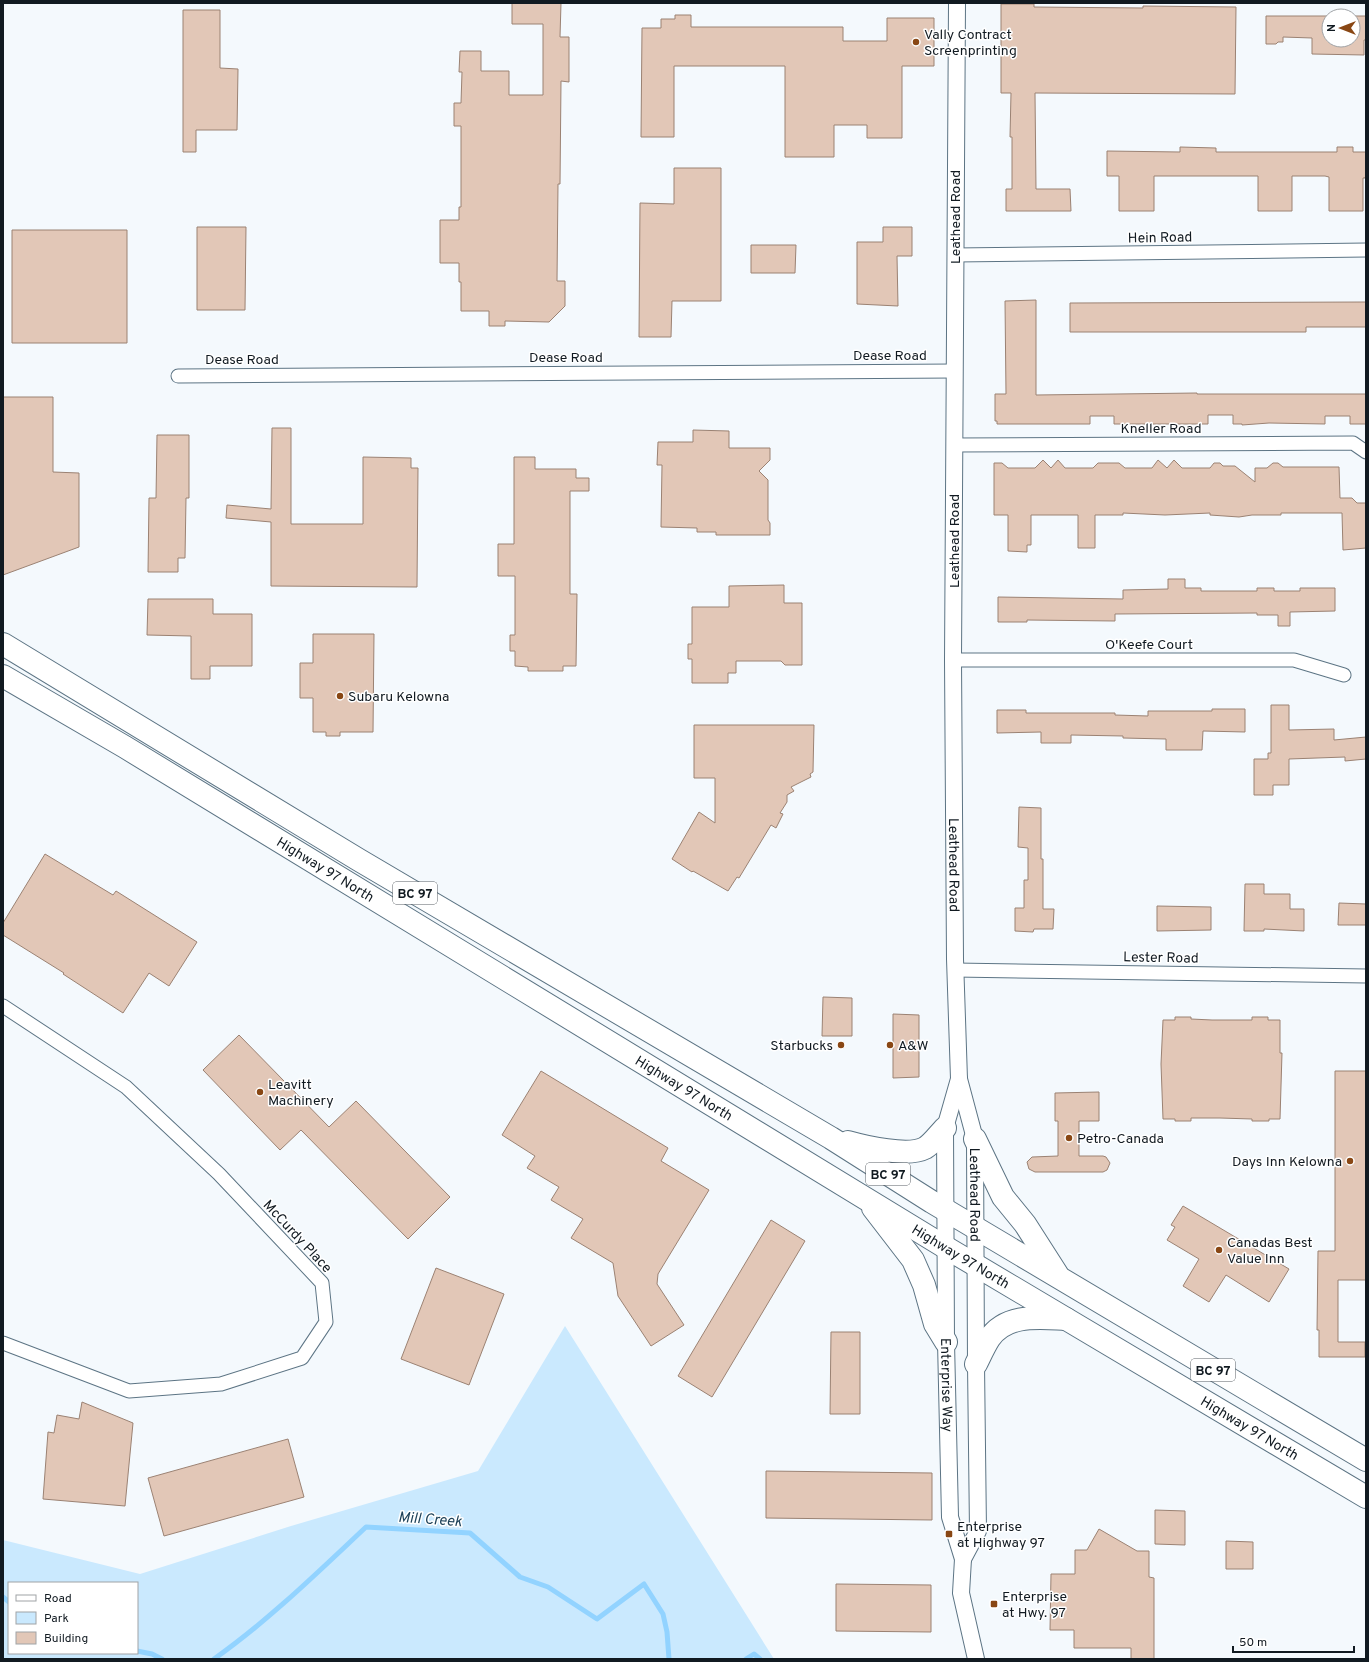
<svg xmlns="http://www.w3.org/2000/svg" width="1369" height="1662" font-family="Overpass,sans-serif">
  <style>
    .green { fill: #cae9fe; fill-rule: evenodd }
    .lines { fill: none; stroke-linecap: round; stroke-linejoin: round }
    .stream { stroke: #92d3ff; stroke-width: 5 }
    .building { fill: #e2c7b7; stroke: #9b8273; fill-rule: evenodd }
    .minor-casing { stroke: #5c7484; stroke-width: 15 }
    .tertiary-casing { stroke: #5c7484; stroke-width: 18 }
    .trunk-casing { stroke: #5c7484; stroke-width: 24 }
    .minor { stroke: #fff; stroke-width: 13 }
    .tertiary { stroke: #fff; stroke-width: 16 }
    .trunk { stroke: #fff; stroke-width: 22 }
    .poi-dot { fill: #894714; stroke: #fff; stroke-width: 1.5 }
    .labels { text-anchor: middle; stroke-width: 3; stroke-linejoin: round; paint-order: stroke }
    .shield { fill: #fff; stroke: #585f64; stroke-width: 1 }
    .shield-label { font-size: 13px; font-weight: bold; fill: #111a21 }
    .poi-label { font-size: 14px; fill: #111a21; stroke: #fff; text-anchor: start }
    .street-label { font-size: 14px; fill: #111a21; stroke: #fff }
    .water-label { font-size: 15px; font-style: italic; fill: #1e4259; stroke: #fff }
  </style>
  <rect width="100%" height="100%" fill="#f4f9fd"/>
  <!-- green -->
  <path class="green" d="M565,1326l209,333h-771v-119l137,34 151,-48 187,-55zM9,1583h128v70h-128z"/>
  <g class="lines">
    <!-- stream -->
    <path class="stream" d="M3,1597l6,5
      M137,1651l15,3 10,5
      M214,1659c55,-39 103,-86 152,-132l104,6 50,44 28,10 49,32 47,-35 19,30 4,18 2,27
      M746,1659l8,-5 6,5"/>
  </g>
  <!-- building -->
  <path class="building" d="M512,3h49l-1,34h9v45l-8,-1 -1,103h-2l-1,97h8v25l-16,16 -44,-1v5h-16v-15h-28v-29h-2v-19h-19v-43h19v-13h2v-81h-7v-23h7l1,-31h-3l1,-21h21v20h28v24h34v-71h-31z
    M1001,4h33v3l109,1v-2l93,1 -1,87 -200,-1 1,96h34l1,22h-65v-22h6v-52h-2l1,-44h-10z
    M183,10h37v58l18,1 -1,61h-41v22h-13z
    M675,15h16v12h152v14h44v-23h47v48h-32v72h-35v-13h-33v32h-49v-91h-111v71h-33l1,-109h19v-9h14z
    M1266,16h100v24h-2v15l-52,-1v-16l-29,-1v5h-5l-2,2h-10zM1329,16h24v24h-24z
    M1180,147l36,1v4h121v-5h16v5h13v23l-1,3h-2v33h-34v-34l-4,-1h-33v35h-34v-35h-104v35h-35v-35h-12v-25l73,1z
    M674,168h47v133h-49l-1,36h-32l1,-134 34,1z
    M197,227h49l-1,83h-48z
    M883,227h29v29h-15l1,50 -41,-2v-62h26z
    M12,230h115v113h-115z
    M751,245h45l-1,28h-44z
    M1036,300v95l161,-2v1h169v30h-16v-8h-25v8l-56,-1 -27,2v-1h-9v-9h-25v9h-94v-8h-24v8h-93v-3h-2v-27h11l-1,-93z
    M1366,302v25h-60v5h-236v-29z
    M3,397h50v75l26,1v74l-76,28z
    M272,428h19v96h72v-67l48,1v10h7l-1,119 -146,-1v-64l-45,-4 1,-13 44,4z
    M693,430l36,1v17h41v12l-11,11 9,9v40l2,3v12h-54v-3h-19v-4l-36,-1 1,-62h-5l1,-23h35z
    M157,435h32v63h-3l-1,60h-7v14h-30l1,-74h7z
    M514,457h21v12h41v9h13v13h-19v103h7l-1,72h-13v5h-35v-4l-13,-1v-15h-5v-16h5v-59h-17v-32h16z
    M1043,460l8,8 7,-8 7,8h28l5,-5h21l6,5h27l6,-8 9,8 7,-8 8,8h28l4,-5h6l3,3h12l20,16v-14h12l6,-5h5l5,4h56l1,31h12l5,5h9v45l-23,2 -1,-37h-61v2h-29l-13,2 -29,-2v-2l-45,2 -42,-2v2h-28v33h-17v-33h-47v30h-4v7l-19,-1v-36h-14v-52h8l6,5h27z
    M1168,579h17v9h16v3h56v-3h17v3h26v-3h35v23l-45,1v14h-12v-11h-21v-2l-142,1v7l-88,-1v2h-29v-25l125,2v-9l45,-1z
    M784,585v18h18v62h-17l-4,-4h-45v12h-8v10h-36v-24h-4v-15h4v-37h37v-21z
    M148,599h65v15h39v52h-42v13h-19v-43l-44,-1z
    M313,634h61l-1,98h-33v4h-14v-4h-13v-34h-13v-35h13z
    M1271,705h18v25l45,-1v11l32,-3v22l-21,2v-4l-56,2v26h-16v10h-19v-36h14v-6h3z
    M1212,709h33v23l-42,-1 -1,19h-36v-11l-43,-1v-2l-52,-1v8h-30v-11l-44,1v-23h29v3h89v2l33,1v-5h64z
    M694,725h120l-1,47 -3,2 1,3 -20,10 3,4 -7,4v7l-7,11 3,1 -7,14 -5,-3 -32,53 -2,-1 -9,14 -35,-20 -1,1 -20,-13 27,-47 16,11v-45h-21z
    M1019,807l22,1v51h2v50h11l-1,20h-19l-1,3 -18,-1v-23h9v-28h4v-32l-10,-1z
    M45,854l68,41 3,-4 81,51 -28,44 -20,-13 -26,40 -60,-39 1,-1 -61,-38v-12z
    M1245,884h19v10h26v15h14v22l-40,-2v2h-20z
    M1339,903l27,1v21h-28z
    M1157,906l54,1v23l-54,1z
    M823,997l29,1v38h-30z
    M893,1014l26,1v62l-26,1z
    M1175,1017h16v2l21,1h40v-3h16v3h12v33h2l-2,66h-11v2h-17v-2l-32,-1h-29v3h-16v-2h-12l-2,-55 2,-44h12z
    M239,1035l90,92 27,-26 94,96 -42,42 -107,-109 -21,20 -77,-80z
    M541,1071l127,77 -7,13 48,29 -51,84 -1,10 27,41 -33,21 -33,-50 -5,-33 -42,-25 12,-19 -32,-19 8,-13 -32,-19 8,-12 -33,-21z
    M1335,1071h31v209h-28v62h27v15h-46v-27h-2l1,-79h17z
    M1099,1092v29h-20v35h24l3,1 4,6 -3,7 -4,2h-68l-6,-3 -2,-7 5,-5 26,-1v-35h-3v-28z
    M1183,1206l106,63 -20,33 -43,-27 -17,27 -26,-16 16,-27 -32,-19 8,-13 -4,-2z
    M771,1220l34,21 -93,156 -34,-21z
    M436,1268l68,26 -35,91 -68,-26z
    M831,1332h29v82h-30z
    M82,1402l51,21 -8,83 -82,-7 5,-67 6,1 3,-18 22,4z
    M288,1439l16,58 -140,39 -16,-58z
    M766,1471l166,2v47l-166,-2z
    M1155,1510l30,1v34l-30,-1z
    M1099,1529l38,22h12v26l5,1v81h-23v-11h-57v-18h-24l1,-56h24v-24h12z
    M1226,1541l27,1v27h-27z
    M836,1584l95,1v47l-95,-1z"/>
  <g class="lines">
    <defs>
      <path id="minor" d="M955,255l411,-5
        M178,376l776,-5
        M954,445l399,-2 13,9
        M953,660h341l50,15
        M955,970l411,6
        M3,1006l123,81 93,87 103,109 4,39 -24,36 -81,26 -92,7 -126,-48"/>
      <g id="tertiary">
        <path id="s1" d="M957,3l-4,657 2,299 4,120 16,60 1,225 2,167 -15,28"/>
        <path id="s2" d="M959,1079l-14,49 1,214 4,175 13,42 -2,34 15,66"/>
      </g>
      <g id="trunk">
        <path d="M3,644l356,216 472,278 101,64 434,258"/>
        <path id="s3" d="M3,676l122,71 820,500 421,250"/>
        <path d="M975,1139l28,58 22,27 32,50"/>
        <path d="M848,1142c18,5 60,15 77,6 7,-4 14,-14 20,-20"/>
        <path d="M873,1208l40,52 11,25 11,39 11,18"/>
        <path d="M976,1364c4,-8 8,-17 13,-25 17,-26 51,-21 77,-20"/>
      </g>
    </defs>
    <!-- minor casing -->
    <use href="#minor" class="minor-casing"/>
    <!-- tertiary casing -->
    <use href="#tertiary" class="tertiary-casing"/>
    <!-- trunk casing -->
    <use href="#trunk" class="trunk-casing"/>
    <!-- minor -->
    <use href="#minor" class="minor"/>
    <!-- tertiary -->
    <use href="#tertiary" class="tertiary"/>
    <!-- trunk -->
    <use href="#trunk" class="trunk"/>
  </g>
  <!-- markers -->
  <g class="poi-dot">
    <circle cx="916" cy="42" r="4"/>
    <circle cx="340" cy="696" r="4"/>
    <circle cx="841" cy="1045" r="4"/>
    <circle cx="890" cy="1045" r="4"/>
    <circle cx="260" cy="1092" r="4"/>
    <circle cx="1069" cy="1138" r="4"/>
    <circle cx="1350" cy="1161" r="4"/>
    <circle cx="1219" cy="1250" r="4"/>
    <rect x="945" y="1530" width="8" height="8" rx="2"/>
    <rect x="990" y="1600" width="8" height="8" rx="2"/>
  </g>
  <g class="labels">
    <!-- shield labels -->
    <g class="shield">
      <rect x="393" y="882" width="44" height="22" rx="3"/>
      <rect x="866" y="1163" width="44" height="22" rx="3"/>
      <rect x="1191" y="1359" width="44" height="22" rx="3"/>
    </g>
    <g class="shield-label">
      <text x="415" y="898">BC 97</text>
      <text x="888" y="1179">BC 97</text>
      <text x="1213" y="1375">BC 97</text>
    </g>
    <!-- poi labels -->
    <g class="poi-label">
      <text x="924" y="39">Vally Contract<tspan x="924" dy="16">Screenprinting</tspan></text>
      <text x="348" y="701">Subaru Kelowna</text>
      <text x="833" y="1050" text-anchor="end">Starbucks</text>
      <text x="898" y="1050">A&amp;W</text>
      <text x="268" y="1089">Leavitt<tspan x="268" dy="16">Machinery</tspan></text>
      <text x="1077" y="1143">Petro-Canada</text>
      <text x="1342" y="1166" text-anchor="end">Days Inn Kelowna</text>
      <text x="1227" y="1247">Canadas Best<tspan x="1227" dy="16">Value Inn</tspan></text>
      <text x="957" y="1531">Enterprise<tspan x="957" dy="16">at Highway 97</tspan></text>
      <text x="1002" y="1601">Enterprise<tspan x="1002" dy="16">at Hwy. 97</tspan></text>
    </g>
    <!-- street labels -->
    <g class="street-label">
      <text transform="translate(955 217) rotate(-90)" y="5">Leathead Road</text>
      <text transform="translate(1160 237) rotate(-1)" y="5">Hein Road</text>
      <text x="890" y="360">Dease Road</text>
      <text x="566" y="362">Dease Road</text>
      <text x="242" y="364">Dease Road</text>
      <text x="1161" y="433">Kneller Road</text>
      <text transform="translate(954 541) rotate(-90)" y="5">Leathead Road</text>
      <text x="1149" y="649">O'Keefe Court</text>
      <text dy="5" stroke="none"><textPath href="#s1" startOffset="862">Leathead Road</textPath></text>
      <text dy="5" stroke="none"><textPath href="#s3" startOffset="376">Highway 97 North</textPath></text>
      <text transform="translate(1161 957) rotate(1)" y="5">Lester Road</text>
      <text dy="5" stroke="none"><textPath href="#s3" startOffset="796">Highway 97 North</textPath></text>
      <text dy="5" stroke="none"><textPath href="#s1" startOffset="1194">Leathead Road</textPath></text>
      <text transform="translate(298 1236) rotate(47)" y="5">McCurdy Place</text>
      <text dy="5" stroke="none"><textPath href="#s3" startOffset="1120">Highway 97 North</textPath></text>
      <text dy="5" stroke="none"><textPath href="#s2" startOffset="308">Enterprise Way</textPath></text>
      <text dy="5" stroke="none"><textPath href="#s3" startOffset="1456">Highway 97 North</textPath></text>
    </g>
    <!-- water labels -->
    <g class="water-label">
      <text transform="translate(430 1519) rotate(4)" y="5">Mill Creek</text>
    </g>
  </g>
  <!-- border -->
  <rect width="1369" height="1662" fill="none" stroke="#111a21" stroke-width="8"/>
  <!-- legend -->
  <rect x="8" y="1582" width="130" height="72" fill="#ffffff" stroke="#a0a3a6"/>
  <rect x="16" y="1595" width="20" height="6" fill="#ffffff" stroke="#a0a3a6"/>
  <text x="44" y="1602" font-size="12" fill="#111a21">Road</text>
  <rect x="16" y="1612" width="20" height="12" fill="#cae9fe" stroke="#a0a3a6"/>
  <text x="44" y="1622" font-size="12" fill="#111a21">Park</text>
  <rect x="16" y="1632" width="20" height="12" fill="#e2c7b7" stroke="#a0a3a6"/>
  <text x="44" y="1642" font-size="12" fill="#111a21">Building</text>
  <!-- north arrow -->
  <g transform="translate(1341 28) rotate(270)"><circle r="19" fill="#ffffff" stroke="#a0a3a6"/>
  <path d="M0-3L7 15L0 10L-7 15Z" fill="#894714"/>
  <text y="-6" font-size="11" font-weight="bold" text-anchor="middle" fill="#111a21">N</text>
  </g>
  <!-- scale -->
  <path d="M1233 1646v6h121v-6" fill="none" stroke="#111a21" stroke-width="2"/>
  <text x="1239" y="1646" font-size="12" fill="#111a21" stroke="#ffffff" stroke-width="3" paint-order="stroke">50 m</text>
</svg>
